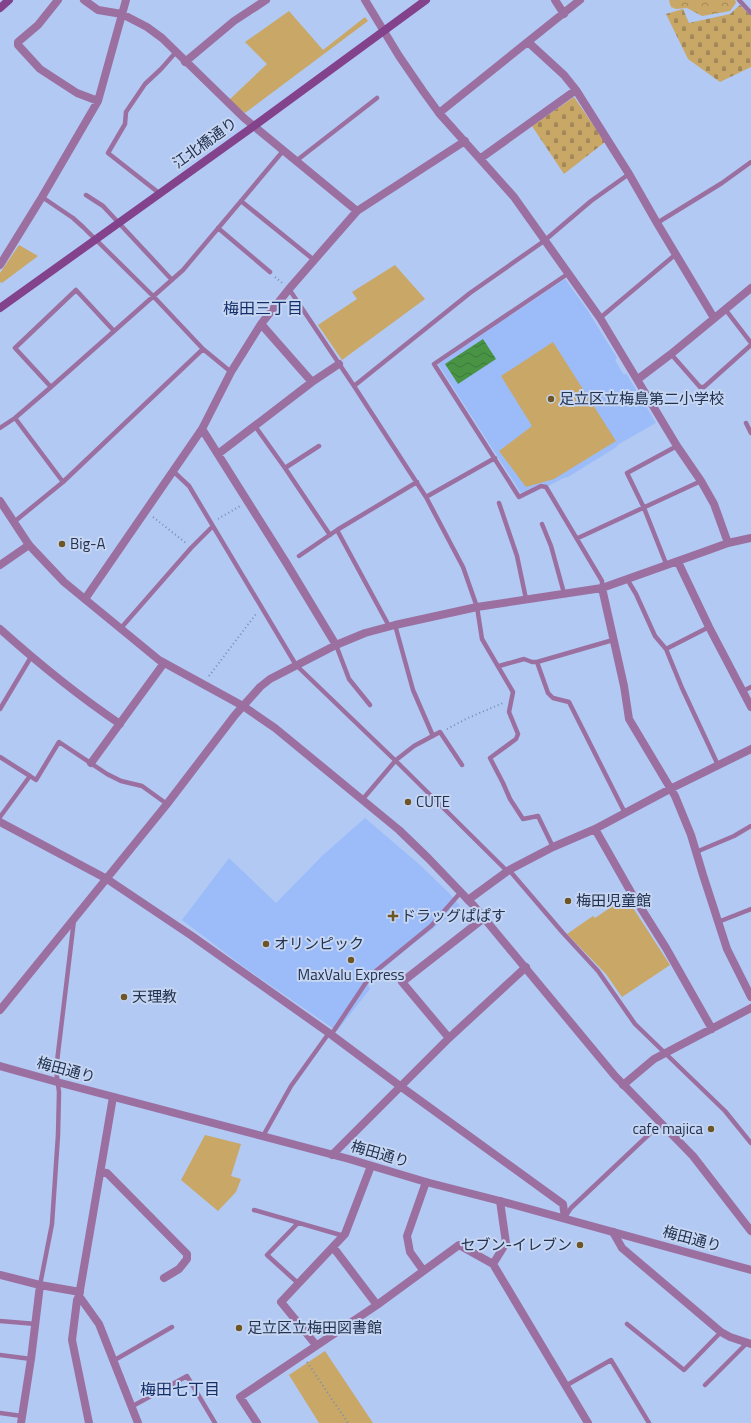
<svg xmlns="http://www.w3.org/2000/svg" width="751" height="1423" font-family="'Titillium Web','Noto Sans JP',sans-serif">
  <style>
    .built { fill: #9bbcf9 }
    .forest { fill: url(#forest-crowns) }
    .cemetery { fill: url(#cemetery-stones) }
    .park { fill: #c9a767 }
    .water { fill: url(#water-waves) }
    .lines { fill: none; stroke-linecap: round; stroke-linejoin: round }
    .path { stroke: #7a8eb2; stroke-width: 2; stroke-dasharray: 1 3; stroke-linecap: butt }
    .service { stroke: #9b70a1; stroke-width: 4.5 }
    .minor { stroke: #9b70a1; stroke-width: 8 }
    .tertiary { stroke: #9b70a1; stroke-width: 8 }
    .secondary { stroke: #83428c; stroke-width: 8 }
    .poi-dot { fill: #6d5526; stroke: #c6d6f2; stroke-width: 1.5 }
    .labels { text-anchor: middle; stroke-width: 4; stroke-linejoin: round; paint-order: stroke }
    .street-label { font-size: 15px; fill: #23324e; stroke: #c6d6f2 }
    .poi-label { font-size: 15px; fill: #23324e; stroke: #c6d6f2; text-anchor: start }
    .neighbourhood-label { font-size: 16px; fill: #132f69; stroke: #c6d6f2 }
  </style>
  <defs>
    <pattern id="forest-crowns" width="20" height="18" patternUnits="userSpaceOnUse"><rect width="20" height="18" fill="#c9a767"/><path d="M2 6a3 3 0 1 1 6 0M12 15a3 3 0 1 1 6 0" fill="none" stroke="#a38957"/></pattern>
    <pattern id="cemetery-stones" width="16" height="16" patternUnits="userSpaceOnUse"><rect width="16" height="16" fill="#c9a767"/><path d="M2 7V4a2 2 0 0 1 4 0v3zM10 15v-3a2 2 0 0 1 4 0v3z" fill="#a38957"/></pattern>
    <pattern id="water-waves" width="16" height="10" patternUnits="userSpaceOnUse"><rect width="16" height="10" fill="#489344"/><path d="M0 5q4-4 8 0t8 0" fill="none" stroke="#3c793b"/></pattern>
  </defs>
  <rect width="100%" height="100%" fill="#b2c9f3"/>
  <!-- built -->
  <path class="built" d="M565,279l23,32 29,47 -2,2 9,15 2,-2 30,50 -37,21 -4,4 -47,29 -4,1 -16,8 -6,-3 -21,10 -83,-129z
    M365,818l55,47 29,28 12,14 -47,36 -36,30 -10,12 2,4 -33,42 -93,-64 -62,-47 47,-62 47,45 47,-48z"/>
  <!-- forest -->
  <path class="forest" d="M669,0h66l1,3 -6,8 -28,5 -15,-8 -11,1 -5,-2 -1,-3z"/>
  <!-- cemetery -->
  <path class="cemetery" d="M740,5l11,11v51l-31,15 -32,-23 -22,-45 17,-5 6,14 41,-9z
    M574,97l31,45 -41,32 -32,-48z"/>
  <!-- park -->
  <path class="park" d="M289,11l34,39 42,-33 3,4 -123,92 -16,-13 38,-36 -22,-22z
    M19,245l19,11 -36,27 -2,-1v-9z
    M395,265l30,34 -83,61 -24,-35 39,-26 -5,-7z
    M553,342l63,99 -62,38 -28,8 -27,-36 33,-25 -31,-50z
    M626,897l44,68 -48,32 -16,-23 -39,-40 26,-18 2,2z
    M205,1135l36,9 -10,32 10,3 -5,13 -18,19 -37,-31z
    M325,1351l48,72h-54l-30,-48z"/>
  <!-- water -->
  <path class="water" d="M483,339l13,20 -38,25 -13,-20z"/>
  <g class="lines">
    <!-- path -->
    <path class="path" d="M275,277l7,6
      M153,517l33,26
      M218,519l22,-13
      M209,676l47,-62
      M447,729l21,-11 35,-15
      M307,1362l41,61"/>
    <!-- service -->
    <path class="service" d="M739,0l12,13
      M296,161l81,-63
      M159,193l-51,-40 17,-29 1,-12 19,-28 16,-15 15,-17
      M86,195l17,11 69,74
      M42,197l31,21 10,9 71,70 49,52 28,23
      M241,201l73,59
      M657,223l65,-40 29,-21
      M218,228l52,44
      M569,273l-135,91 85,133 22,-11 5,1 56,94v7
      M289,289l65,97 72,111 37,70 14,40 5,32 31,53 -4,20 9,22 -2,5 -26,19 13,25 7,16 13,20 15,-3 15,31
      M725,309l26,34
      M600,318l76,-64
      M671,354l29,33h4l47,-42
      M354,386l116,-93 74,-52 47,-40 38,-27
      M51,387l-36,-39 61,-58 38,41
      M15,418l48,64
      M746,423l5,10
      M255,426l30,42 45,67
      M0,428l15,-10 36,-31 132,-117 100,-119
      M285,468l34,-22
      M173,471l16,15 107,179 104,100 107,106
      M426,497l69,-39
      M499,503l18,53 9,43
      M14,522l49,-40 140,-133
      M542,524l9,22 13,47
      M337,530l52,96
      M578,538l123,-57
      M299,556l38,-26 80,-48
      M667,566l-23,-58 -17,-35 50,-27
      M627,579l9,15 19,42 11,13 16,39 36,77
      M395,625l18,65 20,46
      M121,628l70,-80 22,-22
      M336,645l13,34 21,26
      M666,649l43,-22
      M537,662l11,31 5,5 16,4 56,111
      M499,666l25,-7 8,3h5l76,-22
      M743,691l8,-4
      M0,709l31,-52
      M0,757l30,19
      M362,800l34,-40 18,-14 26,-14 22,33
      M0,817l30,-41 6,4 23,-38 48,32 14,7 21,5 25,18
      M696,852l38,-16 17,-10
      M509,870l54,63 35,38 37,53 90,87 26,32
      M718,922l33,-13
      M331,1035l40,-60 60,-49 30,-34
      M263,1136l28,-50 38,-53
      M254,1210l90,26
      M565,1217l6,-9 90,-85
      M298,1223l-31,32 32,29
      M40,1285l12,-61 6,-89 1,-43 -3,-22 18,-150
      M0,1321l36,3
      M627,1324l57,46 37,-38
      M0,1355l31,4
      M113,1361l59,-34
      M567,1385l44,-25 38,63
      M705,1385l42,-42
      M131,1407l56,-31 28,47
      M0,1413l22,3"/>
    <!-- minor -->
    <path class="minor" d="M58,0l-20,25 -20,17v3l22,24 37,24 21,8
      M84,0l14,10 24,4 25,13 15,11 82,80 113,93
      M365,0l34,56 24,35 16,22 75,84 86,121 77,128 24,35 13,23 14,39
      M555,0l9,14
      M528,42l36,33 12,15 53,84 28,49 57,95
      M185,62l49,-41 32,-21
      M439,113l141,-113
      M481,158l95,-68
      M0,265l42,-68 56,-96 28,-101
      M261,324l51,58
      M638,379l33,-25 80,-66
      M202,429l85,135 49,81
      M218,454l94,-72 27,-18
      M678,562l31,65 42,80
      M0,565l29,-20
      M602,588l22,98 5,33 46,77 16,39 12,40 24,74 24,48
      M85,599l117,-170 29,-57 30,-48 28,-35 68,-78 108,-70
      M0,629c38,34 77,66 120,95
      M91,763l73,-100
      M0,822l107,57 85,57 137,97 71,53 163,118 2,14
      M595,829l37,65 34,54 46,81
      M468,900l41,-30 44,-23 42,-18 75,-40 81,-40
      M0,1010l167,-206 68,-89 25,-28 10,-8 66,-34 29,-12 30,-8 82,-18 125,-19 104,-37 22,-8 23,-5
      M449,1038l-47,-56 82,-64
      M623,1085l31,-26 97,-51
      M332,1155l117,-117 77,-71
      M100,1172l7,1 80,81v5l-8,10 -15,9
      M500,1201l6,42 -13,21 95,159
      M613,1232l9,16 99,84 9,5 21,7
      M333,1247l44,58
      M423,1270l-13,-18 -3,-16 19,-54
      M0,1275l40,10 40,7
      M79,1296l20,28 39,99
      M316,1345l-35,-43 64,-68 26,-68
      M21,1423l10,-64 9,-74
      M89,1423l-17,-83 5,-40 2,-4 34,-199
      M257,1423l-17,-26 137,-92 82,-60 34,19"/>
    <!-- tertiary -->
    <path class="tertiary" d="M0,501l29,44 35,37 95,78 84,46 32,22 124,102 29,28 46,48 141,170 78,80 58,75
      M0,1066l57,16 292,77 77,23 74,19 251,69"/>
    <!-- secondary -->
    <path class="secondary" d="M0,8l9,-8
      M0,308l254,-182 172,-126"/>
  </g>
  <!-- markers -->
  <g class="poi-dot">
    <circle cx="551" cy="399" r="4"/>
    <circle cx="62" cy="544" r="4"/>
    <circle cx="408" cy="802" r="4"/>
    <circle cx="568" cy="901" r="4"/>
    <path d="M391 910h4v4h4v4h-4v4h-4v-4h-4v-4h4z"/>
    <circle cx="266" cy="944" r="4"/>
    <circle cx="351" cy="960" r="4"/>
    <circle cx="124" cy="997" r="4"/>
    <circle cx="711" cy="1129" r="4"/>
    <circle cx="580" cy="1245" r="4"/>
    <circle cx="239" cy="1328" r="4"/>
  </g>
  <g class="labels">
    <!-- street labels -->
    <g class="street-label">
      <text transform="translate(205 143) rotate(-36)" y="5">江北橋通り</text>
      <text transform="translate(66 1070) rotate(15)" y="5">梅田通り</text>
      <text transform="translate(380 1154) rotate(16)" y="5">梅田通り</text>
      <text transform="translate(692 1239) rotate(15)" y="5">梅田通り</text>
    </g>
    <!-- poi labels -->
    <g class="poi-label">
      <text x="559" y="404">足立区立梅島第二小学校</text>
      <text x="70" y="549">Big-A</text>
      <text x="416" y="807">CUTE</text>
      <text x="576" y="906">梅田児童館</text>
      <text x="401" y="921">ドラッグぱぱす</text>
      <text x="274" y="949">オリンピック</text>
      <text x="351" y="980" text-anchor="middle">MaxValu Express</text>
      <text x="132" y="1002">天理教</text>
      <text x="703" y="1134" text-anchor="end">cafe majica</text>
      <text x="572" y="1250" text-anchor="end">セブン-イレブン</text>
      <text x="247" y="1333">足立区立梅田図書館</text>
    </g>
    <!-- neighbourhood labels -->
    <g class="neighbourhood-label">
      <text x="263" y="314">梅田三丁目</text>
      <text x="180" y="1395">梅田七丁目</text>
    </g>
  </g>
</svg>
